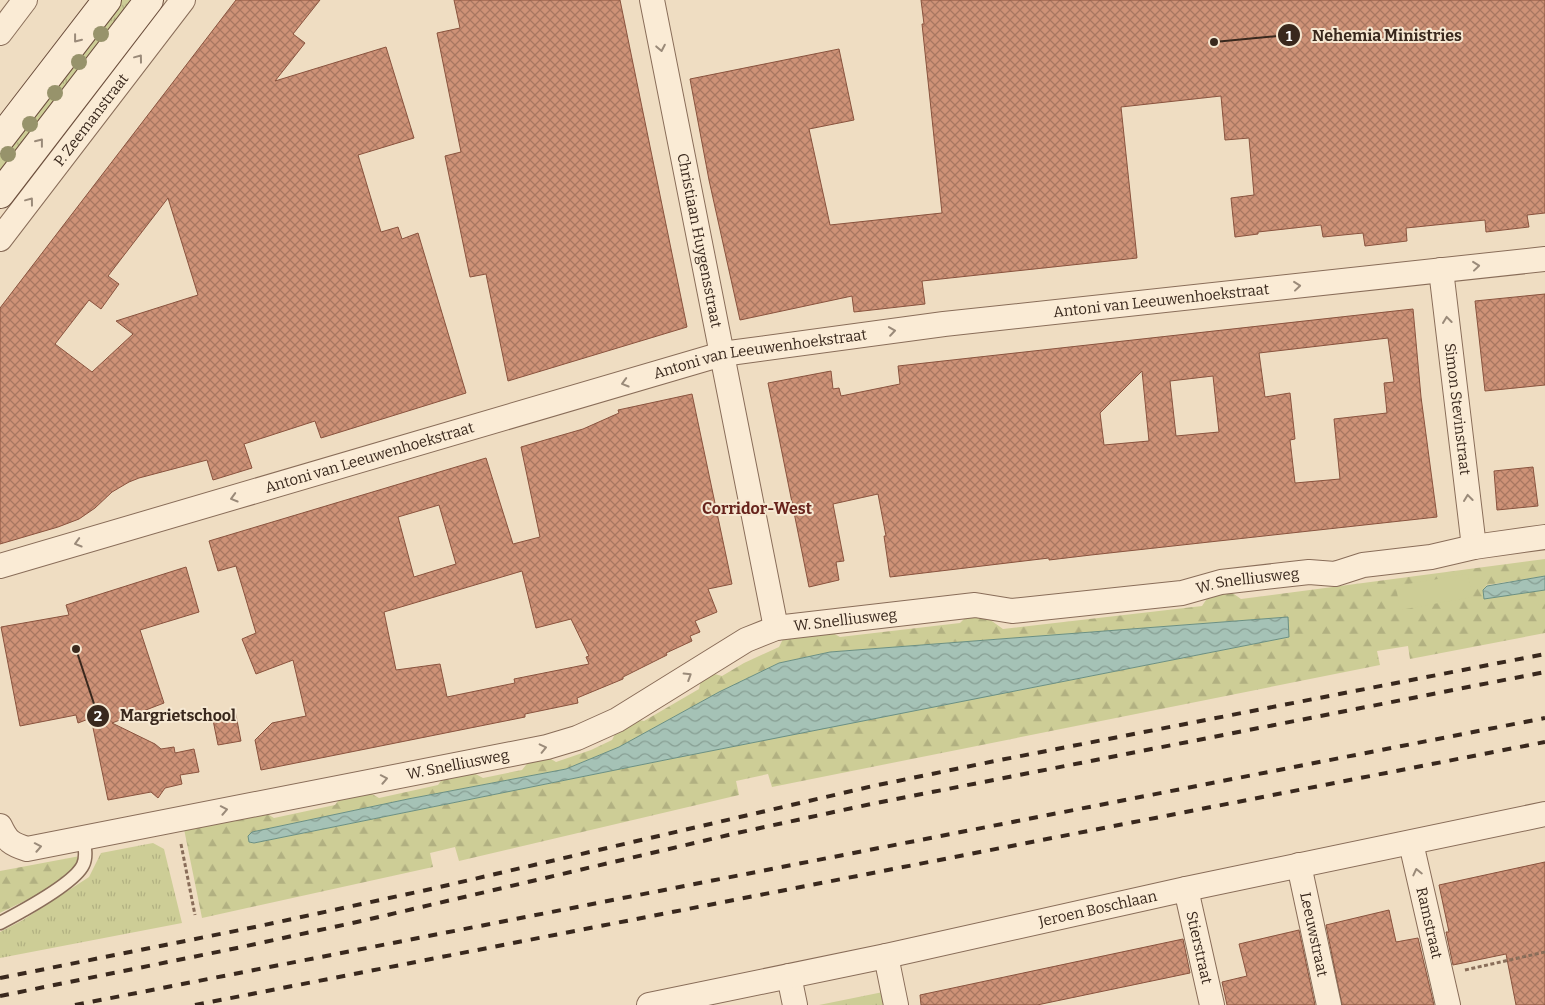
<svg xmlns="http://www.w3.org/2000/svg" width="1545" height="1005" font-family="Bitter,serif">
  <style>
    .grass { fill: url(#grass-tufts) }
    .forest { fill: url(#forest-firs); fill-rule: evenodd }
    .park { fill: #cdcd96 }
    .water { fill: url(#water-waves); stroke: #6b9083 }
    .building { fill: url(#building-cross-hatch); stroke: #89533e; fill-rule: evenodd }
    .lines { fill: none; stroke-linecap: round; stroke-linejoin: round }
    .lane-casing { stroke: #896d59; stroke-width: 15 }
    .street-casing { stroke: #896d59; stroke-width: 26 }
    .secondary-casing { stroke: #6b4e3c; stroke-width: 30 }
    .path { stroke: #896d59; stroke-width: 3; stroke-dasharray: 4 2.5; stroke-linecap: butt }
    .lane { stroke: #faebd5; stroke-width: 12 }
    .street { stroke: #faebd5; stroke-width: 24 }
    .secondary { stroke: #faebd5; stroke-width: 28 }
    .rail { stroke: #39281d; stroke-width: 4; stroke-dasharray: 9 9; stroke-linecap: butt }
    .tree { fill: #97936b }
    .oneway { stroke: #9a8a79 }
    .labels { text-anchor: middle; stroke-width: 4; stroke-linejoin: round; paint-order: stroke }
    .street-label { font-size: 15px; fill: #39281d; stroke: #f6e8d2 }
    .neighbourhood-label { font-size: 16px; font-weight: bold; fill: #67231c; stroke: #f6e8d2 }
    .leader { fill: none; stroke: #39281d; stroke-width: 2 }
    .callout-dot { fill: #39281d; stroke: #f6e8d2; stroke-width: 2 }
    .mark-label { font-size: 15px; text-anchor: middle; font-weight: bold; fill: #fff }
    .callout-label { font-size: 16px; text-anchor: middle; font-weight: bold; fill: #39281d; stroke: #f6e8d2; stroke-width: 4; stroke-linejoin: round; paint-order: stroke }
  </style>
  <defs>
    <pattern id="grass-tufts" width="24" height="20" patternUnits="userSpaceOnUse" patternTransform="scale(1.25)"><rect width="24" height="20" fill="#cdcd96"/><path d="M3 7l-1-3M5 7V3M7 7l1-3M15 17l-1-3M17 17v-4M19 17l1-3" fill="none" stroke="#b1b081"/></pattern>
    <pattern id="forest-firs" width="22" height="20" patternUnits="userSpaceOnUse" patternTransform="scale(1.25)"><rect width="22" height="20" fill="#cdcd96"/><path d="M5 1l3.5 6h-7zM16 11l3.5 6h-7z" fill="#b1b081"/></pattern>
    <pattern id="water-waves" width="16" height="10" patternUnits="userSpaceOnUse" patternTransform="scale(1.25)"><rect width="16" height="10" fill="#a5c2b6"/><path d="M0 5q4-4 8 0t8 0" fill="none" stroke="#879e93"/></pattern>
    <pattern id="building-cross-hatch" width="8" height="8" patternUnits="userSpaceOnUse" patternTransform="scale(1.25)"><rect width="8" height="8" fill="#ce9277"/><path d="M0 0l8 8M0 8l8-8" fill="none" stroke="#a87761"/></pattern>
  </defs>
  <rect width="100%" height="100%" fill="#efddc2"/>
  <!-- grass -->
  <path class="grass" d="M120,0h16l-136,177v-22z
    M153,843l11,6 18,74 -182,35v-26l23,-12 66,-43 12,-24z
    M888,991l3,14h-72z"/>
  <!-- forest -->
  <path class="forest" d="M1545,559v17l-58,9 -4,5 1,8 61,-8v43l-135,26 -2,-13 -31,5 3,14 -608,122 -4,-13 -32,7 3,14 -280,66 -4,-14 -25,6 3,14 -231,51 -18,-89 80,-17 10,6 61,-13 6,-8 26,-6 12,7 59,-13 7,-10 25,-4 13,7 39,-8 8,-10 16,-4 10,6 35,-12 21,-10 6,-12 15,-9 11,2 55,-32 2,-10 10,-6 11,3 22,-13 35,-16 4,-8 46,-8 11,6 120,-14 8,-8 14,-1 21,15 199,-23 10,-15 15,-2 14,10zM1288,617v20l-623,123 -411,83 -5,-1 3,-10 156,-33 158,-30 53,-22 100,-55 60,-29 51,-11z
    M80,856c-5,25 -59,46 -80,57v-42z"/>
  <!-- park -->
  <path class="park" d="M1468,574l4,23 -72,13 -4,-24z"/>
  <!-- water -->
  <path class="water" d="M1545,576v14l-61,9 -1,-9 4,-4z
    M1288,617l1,20 -624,123 -411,83 -5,-1 -1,-6 4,-4 156,-33 158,-30 53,-22 100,-55 60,-29 51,-11z"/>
  <!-- building -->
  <path class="building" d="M236,0h84l-27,34 12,9 -30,38 111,-34 28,91 -56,17 23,77 17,-5 4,12 16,-6 48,160 -145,45 -6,-17 -71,23 8,24 -39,12 -6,-20 -68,18 -10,4 -17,10 -17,16 -16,11 -21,8 -58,17v-236zM168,198l30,97 -82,26 17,13 -41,38 -37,-28 34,-44 12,9 18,-25 -11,-8z
    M454,0h166l67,327 -179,54 -22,-107 -16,3 -25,-121 16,-4 -24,-119 23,-5z
    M921,0h624v213l-18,2 2,12 -43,5 -1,-12 -40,4 -39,4 1,13 -42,5 -2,-13 -40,4 -2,-12 -63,7v2l-23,3 -4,-39 23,-3 -5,-57 -24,2 -4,-44 -100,11 16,151 -215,23 3,23 -71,8 -2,-16 -112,24 -31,-140 -19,-101 149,-30 15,71 -45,9 21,96 112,-12 -20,-189h2z
    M1545,294v91l-60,6 -10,-90z
    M1413,309l8,88 16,120 -346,38 -42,5v-2l-159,19 -6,-41h2l-8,-42 -45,10 11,57 -8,1 3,18 -30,7 -41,-204 63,-12 2,18 6,-1 2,8 59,-12 -2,-18zM1388,338l6,44 -10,1 3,30 -53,6 6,60 -45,4 -5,-43 5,-1 -5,-46 -25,4 -6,-44zM1142,371l7,70 -45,4 -4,-32zM1213,376l6,56 -43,4 -6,-55z
    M692,394l40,190 -24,5 9,23 -22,9 5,11 -10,4 2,5 -26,12 1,2 -44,22v2l-46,19 1,5 -53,11v3l-264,53 -6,-30 17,-17 34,-7 -13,-56 -37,14 -14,-35 14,-6 -20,-67 -18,5 -9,-30 277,-83 27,86 27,-7 -19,-90 62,-18 36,-16 -1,-3zM439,505l17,59 -42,13 -16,-60zM522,571l14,57 35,-9 18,37 -3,1 3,7 -75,15 1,4 -68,14 -7,-33 -44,6 -12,-58z
    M1533,467l5,39 -41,4 -3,-39z
    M186,567l13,45 -59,18 24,73 -52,20 43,21 6,5 13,-2 1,6 19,-4 5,23 -19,3 2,9 -17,4 -7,10 -7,-6 -43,8 -17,-82 -13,5 -2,-8 -56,11 -19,-99 68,-12 -3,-10z
    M235,710l6,31 -23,4 -6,-30z
    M1545,862v143h-29l-10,-51 -53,11 -7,-33h3l-10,-47z
    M1389,910l7,32 22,-4 16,67h-92l-16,-80z
    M1299,930l16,75h-88l-5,-23 25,-6 -8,-32z
    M1183,939l7,34 -153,32h-116l-1,-10z"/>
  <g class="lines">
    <defs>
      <path id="lane" d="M0,923c19,-10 74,-39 83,-58 4,-8 2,-18 0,-27"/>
      <g id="street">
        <path id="s1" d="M652,0l124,628"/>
        <path d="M0,33l25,-33"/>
        <path id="s2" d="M0,239l183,-239"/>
        <path id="s3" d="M1441,270l33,277"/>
        <path id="s4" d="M0,566l722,-212 222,-30 601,-65"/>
        <path id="s5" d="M0,826c7,15 11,18 27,23l520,-102 30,-9 40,-18 129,-80 30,-12 199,-23 37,6 170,-18 39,-11 88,-10 26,2 28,-9 68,-8 43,-10 71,-10"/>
        <path id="s6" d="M1411,843l37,162"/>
        <path id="s7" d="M1299,865l30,140"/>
        <path id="s8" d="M1186,889l26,116"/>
        <path d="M886,956l10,49"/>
        <path d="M789,976l6,29"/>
        <path id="s9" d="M649,1005l237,-49 300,-67 359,-75"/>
      </g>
      <path id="secondary" d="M0,139l107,-139
        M0,194l149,-194"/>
    </defs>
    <!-- lane casing -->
    <use href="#lane" class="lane-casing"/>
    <!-- street casing -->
    <use href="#street" class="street-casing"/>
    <!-- secondary casing -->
    <use href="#secondary" class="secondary-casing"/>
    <!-- path -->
    <path class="path" d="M181,844l14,71
      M1465,970l80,-18"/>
    <!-- lane -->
    <use href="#lane" class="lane"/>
    <!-- street -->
    <use href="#street" class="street"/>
    <!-- secondary -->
    <use href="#secondary" class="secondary"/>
    <!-- rail -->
    <path class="rail" d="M0,978l255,-51 176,-38 442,-103 122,-25 550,-107
      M0,996l237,-48 129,-28 371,-87 134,-29 674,-132
      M75,1005l1470,-287
      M195,1005l1350,-263"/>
  </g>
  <!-- trees -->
  <g class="tree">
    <circle cx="101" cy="34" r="8"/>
    <circle cx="79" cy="62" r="8"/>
    <circle cx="55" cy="93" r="8"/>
    <circle cx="30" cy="124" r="8"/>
    <circle cx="8" cy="154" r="8"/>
  </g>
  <!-- one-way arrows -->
  <defs><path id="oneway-chevron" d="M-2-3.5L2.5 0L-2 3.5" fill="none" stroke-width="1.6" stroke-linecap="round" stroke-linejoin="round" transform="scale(1.25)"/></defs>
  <g class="oneway">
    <use href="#oneway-chevron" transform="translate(77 39) rotate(128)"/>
    <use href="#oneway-chevron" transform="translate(661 48) rotate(79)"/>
    <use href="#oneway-chevron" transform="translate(139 58) rotate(-53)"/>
    <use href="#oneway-chevron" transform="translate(40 142) rotate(-52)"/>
    <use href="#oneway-chevron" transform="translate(30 201) rotate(-53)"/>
    <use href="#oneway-chevron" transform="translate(1476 266) rotate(-6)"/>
    <use href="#oneway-chevron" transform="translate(1297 286) rotate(-6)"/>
    <use href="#oneway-chevron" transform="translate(1447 320) rotate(-97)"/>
    <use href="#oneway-chevron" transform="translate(892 331) rotate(-8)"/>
    <use href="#oneway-chevron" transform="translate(625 383) rotate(164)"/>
    <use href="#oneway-chevron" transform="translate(234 498) rotate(164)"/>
    <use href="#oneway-chevron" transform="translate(1468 498) rotate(-97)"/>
    <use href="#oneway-chevron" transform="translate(78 543) rotate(164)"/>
    <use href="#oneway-chevron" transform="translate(688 676) rotate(-32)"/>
    <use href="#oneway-chevron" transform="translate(543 748) rotate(-13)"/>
    <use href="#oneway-chevron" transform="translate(384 779) rotate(-11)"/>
    <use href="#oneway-chevron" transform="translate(224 810) rotate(-11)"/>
    <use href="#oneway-chevron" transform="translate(38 847) rotate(-11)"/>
    <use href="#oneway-chevron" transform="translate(1417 872) rotate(-103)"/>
  </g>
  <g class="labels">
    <!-- street labels -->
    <g class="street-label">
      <text dy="5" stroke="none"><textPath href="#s2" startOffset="150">P. Zeemanstraat</textPath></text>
      <text dy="5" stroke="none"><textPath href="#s1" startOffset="245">Christiaan Huygensstraat</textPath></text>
      <text dy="5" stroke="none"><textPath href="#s4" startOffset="1195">Antoni van Leeuwenhoekstraat</textPath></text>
      <text dy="5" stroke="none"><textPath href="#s4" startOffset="790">Antoni van Leeuwenhoekstraat</textPath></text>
      <text dy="5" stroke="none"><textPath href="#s3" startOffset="140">Simon Stevinstraat</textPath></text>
      <text dy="5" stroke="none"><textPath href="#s4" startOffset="385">Antoni van Leeuwenhoekstraat</textPath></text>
      <text dy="5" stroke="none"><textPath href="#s5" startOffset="1302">W. Snelliusweg</textPath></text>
      <text dy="5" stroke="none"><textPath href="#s5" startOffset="896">W. Snelliusweg</textPath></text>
      <text dy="5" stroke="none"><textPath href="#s5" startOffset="476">W. Snelliusweg</textPath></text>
      <text dy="5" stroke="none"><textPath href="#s9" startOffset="459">Jeroen Boschlaan</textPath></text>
      <text dy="5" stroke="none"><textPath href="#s6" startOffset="82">Ramstraat</textPath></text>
      <text dy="5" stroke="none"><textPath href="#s7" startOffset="71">Leeuwstraat</textPath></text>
      <text dy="5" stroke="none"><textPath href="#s8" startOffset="60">Stierstraat</textPath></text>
    </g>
    <!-- neighbourhood labels -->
    <g class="neighbourhood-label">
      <text x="757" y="514">Corridor-West</text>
    </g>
  </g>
  <!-- callouts -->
  <path class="leader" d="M1214 42L1289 35M76 649L98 716"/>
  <g class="callout-dot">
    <circle cx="1214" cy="42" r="5"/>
    <circle cx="76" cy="649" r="5"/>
    <circle cx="1289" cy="35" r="12"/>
    <circle cx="98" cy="716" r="12"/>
  </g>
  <g class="mark-label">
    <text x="1289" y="41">1</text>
    <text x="98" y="721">2</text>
  </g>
  <g class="callout-label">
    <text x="1387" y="41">Nehemia Ministries</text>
    <text x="178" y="721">Margrietschool</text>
  </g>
</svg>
